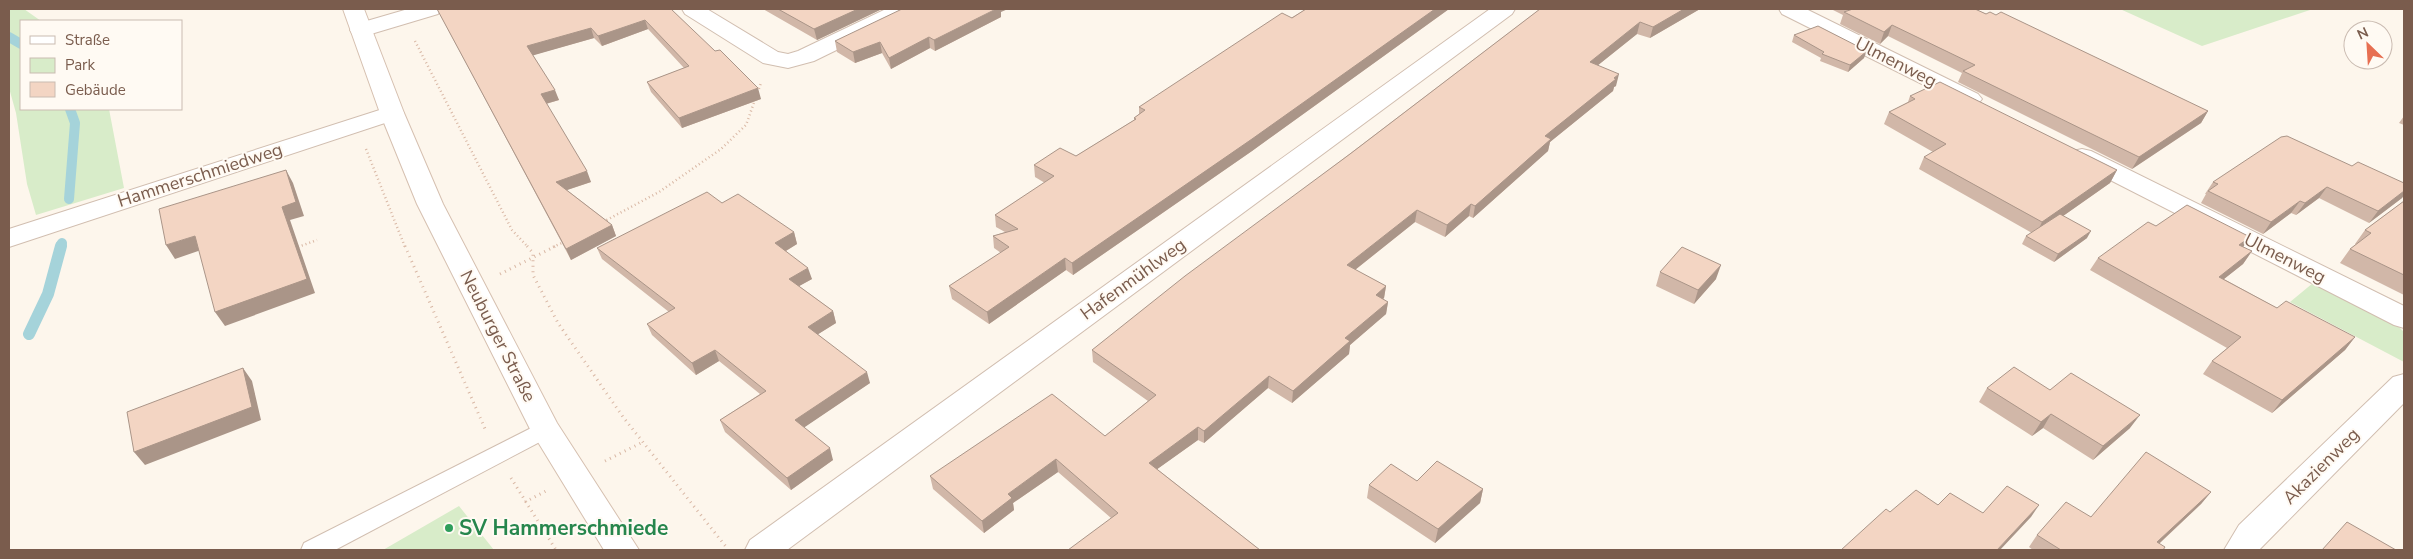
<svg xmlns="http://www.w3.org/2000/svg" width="2413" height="559" font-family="'Nunito Sans',sans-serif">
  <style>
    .green { fill: #d8ecc9 }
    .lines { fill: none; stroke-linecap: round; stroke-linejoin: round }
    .stream-far1 { stroke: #a5d3da; stroke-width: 10 }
    .stream { stroke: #a5d3da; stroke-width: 12 }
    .lane-casing { stroke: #d1beb0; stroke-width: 2 }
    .street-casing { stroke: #d1beb0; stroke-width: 2 }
    .secondary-casing { stroke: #d6c0b0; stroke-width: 2 }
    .path-far1 { stroke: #d9b8a5; stroke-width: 2.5; stroke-dasharray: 1 3; stroke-linecap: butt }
    .path { stroke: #d9b8a5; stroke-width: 3; stroke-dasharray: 1 4.5; stroke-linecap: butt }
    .lane { fill: #fff; fill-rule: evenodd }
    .street { fill: #fff; fill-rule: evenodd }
    .secondary { fill: #fff; fill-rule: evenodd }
    .wall { fill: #d1b7a8 }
    .shaded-wall { fill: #aa9588 }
    .building { fill: #f3d5c3; stroke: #aa9588 }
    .leisure-dot { fill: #2e9e5b; stroke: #fffaf3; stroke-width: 2 }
    .labels { text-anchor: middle; stroke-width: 4; stroke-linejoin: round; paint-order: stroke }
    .street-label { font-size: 18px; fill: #7a5c4d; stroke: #fffaf3 }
    .near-leisure-label { font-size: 21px; font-weight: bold; fill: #27864d; stroke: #fffaf3; text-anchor: start }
  </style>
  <rect width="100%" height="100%" fill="#fdf6ec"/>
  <!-- green -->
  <path class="green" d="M9,9h15l17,12h-20v88h88l15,79 -88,27 -9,-31 -11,-71 -7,-25z
    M2120,9h193l-111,37z
    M2313,283l86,44 5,5v30l-114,-60z
    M459,506l35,44h-111z"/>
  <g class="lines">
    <!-- stream-far1 -->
    <path class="stream-far1" d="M9,37l12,7
      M69,199l6,-76 -5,-14
      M61,247l1,-4"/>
    <!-- stream -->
    <path class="stream" d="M29,334l19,-40 13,-48"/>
    <defs>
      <path id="lane" d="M545,421l8,2 3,6 -3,6 -218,115h-34l3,-7z"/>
      <path id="street" d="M408,9h33l-3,5 -77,23 -8,-2 -3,-5 3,-5z
        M682,9h25l71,43 10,2 10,-3 88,-42h27l-3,5 -96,47 -26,7 -25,-5 -78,-49z
        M1490,9h25l-3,5 -725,536h-42l5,-10z
        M1779,9h27l172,85 4,5 -4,5 -8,2 -8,-2 -180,-90z
        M392,106l8,2 4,5 -4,5 -391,129v-18z
        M2082,149l9,2 313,155v22l-10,-3 -321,-164 -3,-5 3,-5z
        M2404,374v29l-145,147h-35l15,-25 154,-148z"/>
      <path id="secondary" d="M343,9h21l40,104 39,91 114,219 82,127h-35l-74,-121 -113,-225 -37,-91z"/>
    </defs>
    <!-- lane casing -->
    <use href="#lane" class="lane-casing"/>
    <!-- street casing -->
    <use href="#street" class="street-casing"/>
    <!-- secondary casing -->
    <use href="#secondary" class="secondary-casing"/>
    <!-- path-far1 -->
    <path class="path-far1" d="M415,41l97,189 16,17
      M366,149l39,98
      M603,222l56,-30 62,-43 25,-24 15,-42
      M298,247l19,-7
      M553,247l11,-5"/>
    <!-- path -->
    <path class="path" d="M405,246l81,185
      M527,246l6,7v22l25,48 65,94 104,131
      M296,248l5,-2
      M500,274l56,-28
      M605,461l38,-19
      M511,478l45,72
      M525,502l21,-11"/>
    <!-- lane -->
    <use href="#lane" class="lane"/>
    <!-- street -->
    <use href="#street" class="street"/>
    <!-- secondary -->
    <use href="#secondary" class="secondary"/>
  </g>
  <!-- wall -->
  <path class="wall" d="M437,9h234l90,90 -79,29 -31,-36 -4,-10 37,-14 -36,-39 -46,17 -8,-8 -61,17 26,45 -13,4 45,78 -24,8 45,35 4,11 -45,24z
    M763,9h119l-65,31z
    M1306,9h143l-197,142 -179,124 -7,-5 -77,54 -37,-25 -3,-13 52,-33 -7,-5 -1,-12 12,-4 -9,-5 -1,-12 50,-32 -10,-6 -1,-12 42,-9 58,-36v-2l5,-4v-7z
    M1540,9h160l-50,29 -13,-4 -39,31 18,21 -2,1 -1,4 -63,51 -2,9 -75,67 -4,-2 -24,21 -30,-15 -60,48 31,16 -2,12 -1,1 5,3 -2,12 -36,31 -1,9 -57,49 -24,-15 -64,55 -6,-3 -41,29 103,81 -149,-32 -53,-46 -45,31 1,7 -30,23 -51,-44 -3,-13 175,-40 43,-35 -55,-39 -1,-12z
    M1831,9h144l233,102 -7,12 -69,46 -174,-87 4,-9 -74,-37 -8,8 -40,-20 3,-9z
    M1001,12v5l-66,34 -5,-3 -39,21 -9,-16 -27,10 -18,-11 -2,-11z
    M1794,35l70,23 -16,14 -28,-11 1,-3 -29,-16z
    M1910,96l207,74 -7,13 -47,33 24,22 -33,24 -32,-18 4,-8 6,-3 -113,-64 5,-12 9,-5 -49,-28 5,-12 19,-10z
    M2404,116v9l-5,-2z
    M2352,166l52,17v12l-2,3 -33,25 -50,-25 -23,17 -5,-2 -28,21 -62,-31 5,-9h-1l8,-12z
    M2404,201v94l-64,-32 10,-14 6,-5h-1l10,-14z
    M722,203l72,29 3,12 -11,7 26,28 -13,7 34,25 3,12 -18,11 52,49 -66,44 29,33 -42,30 -66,-58 -5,-12 40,-26 -41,-33 -23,14 -44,-40 -5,-11 22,-12 -67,-53 -5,-11z
    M2250,237l-7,10 9,4 -9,13 -19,15 53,29 78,29 -10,13 -73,63 -69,-39 9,-13 15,-13 -137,-78 8,-12z
    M1660,272l56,7 -22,25 -38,-18z
    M1987,388l63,2 80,38 -37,32 -50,-32 -11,8 -53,-34z
    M1417,481l66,8 -3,14 -45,40 -68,-45 2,-13z
    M2211,492l-10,12 -42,40 4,6h-130l-4,-3 8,-12 54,-18z"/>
  <!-- shaded-wall -->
  <path class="shaded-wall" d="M858,9h24l-65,31 -3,-11z
    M996,9h12l-7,3v5l-66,34 -1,-11z
    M1435,9h14l-197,142 -179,124 -1,-12z
    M1684,9h16l-50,29 3,-11z
    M645,20l3,9 -46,17 -4,-10z
    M1640,22l-3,12 -50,40 3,-12z
    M1892,25l-4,11 -8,8 4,-12z
    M591,28l3,10 -63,18 -4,-10z
    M929,37l1,11 -39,21 -2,-11z
    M880,42l2,11 -27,10 -2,-11z
    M1867,51l-3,7 -16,14 2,-7z
    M1619,74l-3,12 -2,1 -1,4 -63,51 -2,9 -75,67 2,-12 70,-70z
    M758,88l3,11 -79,29 -3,-10z
    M555,90l4,10 -14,4 -4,-10z
    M2208,111l-7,12 -69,46 7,-12z
    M286,170l7,13 11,33 -14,4 25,73 -90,33 -10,-14 67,-105z
    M2117,170l-7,13 -74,52 6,-13z
    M587,171l4,11 -30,10 -5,-10z
    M2327,187l-8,11 -23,17 9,-12z
    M2404,191v4l-2,3 -33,25 9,-12z
    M2300,201l-9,12 -28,21 8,-12z
    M1471,204l-2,12 -24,21 2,-12z
    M1417,210l-2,12 -69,55 1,-12z
    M612,225l4,11 -45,24 -5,-11z
    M2091,231l-4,7 -33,24 4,-8z
    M794,232l3,12 -18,11 -4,-12z
    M195,236l9,13 -29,10 -9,-14z
    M2250,237l-9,13 -2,-5z
    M2252,251l-9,13 -33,26 9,-13z
    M1065,258l1,12 -77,54 -2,-12z
    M1721,265l-5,14 -22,25 4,-14z
    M808,268l4,11 -20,11 -3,-11z
    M1386,286l-2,12 -10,9 2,-12z
    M1388,302l-2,12 -36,31 -1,9 -57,49 1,-12 52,-53z
    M833,311l3,12 -24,15 -4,-11z
    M2355,337l-10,13 -73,63 10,-13z
    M715,350l4,11 -23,14 -4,-12z
    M243,368l9,13 9,39 -116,45 -11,-13z
    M867,372l3,11 -71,48 -4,-11z
    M1269,376l-1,12 -64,55v-12z
    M2051,414l-8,14 -11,8 9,-14z
    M2140,415l-10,13 -37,32 10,-14z
    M1198,427v13l-49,35v-12z
    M830,448l3,12 -42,30 -4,-12z
    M1056,459l2,13 -45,31 1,7 -30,23 -2,-12 26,-27z
    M1483,489l-3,14 -45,40 3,-14z
    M2211,492l-10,12 -49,46 5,-8z
    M2039,505l-8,12 -31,33h-3z"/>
  <!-- building -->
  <path class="building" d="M437,9h234l44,42 5,-1 38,38 -79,30 -32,-36 42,-16 -44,-46 -47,16 -7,-8 -64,18 28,44 -14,4 46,77 -31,11 56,43 -46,24z
    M778,9h80l-44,20z
    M902,9h94l-62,31 -5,-3 -40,21 -9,-16 -27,10 -18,-11z
    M1306,9h129l-183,130 -180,124 -7,-5 -78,54 -38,-26 60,-39 -16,-11 25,-7 -23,-14 59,-39 -20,-11 26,-17 16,8 60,-37 -2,-1 11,-8 -6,-3 143,-94 10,5z
    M1540,9h144l-31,18 -13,-5 -50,40 29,12 -5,4 2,1 -71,57 6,3 -76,67 -4,-2 -24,21 -30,-15 -70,55 39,21 -10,9 12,7 -43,36 5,3 -57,50 -24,-15 -65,55 -6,-4 -49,36 111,87h-192l50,-37 -62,-54 -48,35 4,4 -30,23 -52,-45 122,-82 53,42 51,-41 -64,-45 93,-74 165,-122z
    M1853,9h122l11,5 4,-2 6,3 5,-3 207,99 -69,46 -176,-86 12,-6 -83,-40 -8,7 -40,-20z
    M1818,26l49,25 -17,14 -28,-11 2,-2 -30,-17z
    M1940,82l177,88 -75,52 -118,-65 22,-13 -57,-32 26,-13 -5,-3z
    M2287,136l65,30 6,-4 46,21v8l-26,20 -51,-24 -22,16 -5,-2 -29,21 -63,-31 10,-7 -5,-2 68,-45z
    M286,170l10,32 -14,5 25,72 -92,33 -20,-76 -29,9 -7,-36z
    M707,192l15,11 16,-9 56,38 -19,11 33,25 -19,11 44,32 -25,16 59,45 -72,48 35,28 -43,30 -67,-58 46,-29 -51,-41 -23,13 -45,-39 28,-16 -78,-60z
    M2404,201v74l-54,-26 21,-16 -6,-3z
    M2187,205l63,32 -11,8 13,6 -33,26 58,31 9,-7 69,36 -73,63 -70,-39 29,-24 -143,-79 50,-36 8,4z
    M2060,214l31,17 -33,23 -32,-18z
    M1682,247l39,18 -23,25 -38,-18z
    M2014,367l36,23 21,-17 69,42 -37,31 -52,-32 -10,8 -54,-34z
    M243,368l9,39 -118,45 -7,-40z
    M2146,452l65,40 -54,50 8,5 -2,3h-102l-24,-15 29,-33 25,15z
    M1437,461l46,28 -45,40 -69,-44 22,-21 26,17z
    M2007,486l32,19 -42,45h-156l45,-41 4,3 26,-22 22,15 12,-12 33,20z
    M2347,522l49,28h-74z"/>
  <!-- markers -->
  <circle class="leisure-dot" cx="449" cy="528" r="5"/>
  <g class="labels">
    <!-- street labels -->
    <g class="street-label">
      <text transform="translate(1896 62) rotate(27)" y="6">Ulmenweg</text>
      <text transform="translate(200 175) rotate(-18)" y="6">Hammerschmiedweg</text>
      <text transform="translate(2285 258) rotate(27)" y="6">Ulmenweg</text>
      <text transform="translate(1133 279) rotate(-36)" y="6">Hafenmühlweg</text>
      <text transform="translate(498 336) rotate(63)" y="6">Neuburger Straße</text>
      <text transform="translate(2321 466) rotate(-45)" y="6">Akazienweg</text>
    </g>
    <!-- near-leisure labels -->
    <g class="near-leisure-label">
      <text x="459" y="535">SV Hammerschmiede</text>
    </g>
  </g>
  <!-- border -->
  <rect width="2413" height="559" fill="none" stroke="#7a5c4d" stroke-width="20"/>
  <!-- legend -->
  <rect x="20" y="20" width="162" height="90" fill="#fffaf3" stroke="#cabbb1"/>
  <rect x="30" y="36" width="25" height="8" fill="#ffffff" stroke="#cabbb1"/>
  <text x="65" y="45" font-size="15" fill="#7a5c4d">Straße</text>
  <rect x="30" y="58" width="25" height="15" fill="#d8ecc9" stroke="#cabbb1"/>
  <text x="65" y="70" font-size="15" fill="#7a5c4d">Park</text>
  <rect x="30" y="82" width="25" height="15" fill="#f3d5c3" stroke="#cabbb1"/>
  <text x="65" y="95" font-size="15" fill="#7a5c4d">Gebäude</text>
  <!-- north arrow -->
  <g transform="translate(2368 45) rotate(335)"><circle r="24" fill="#fffaf3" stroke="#cabbb1"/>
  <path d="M0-4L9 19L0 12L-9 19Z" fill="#e76f51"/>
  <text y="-8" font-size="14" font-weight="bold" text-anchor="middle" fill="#7a5c4d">N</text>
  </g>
</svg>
